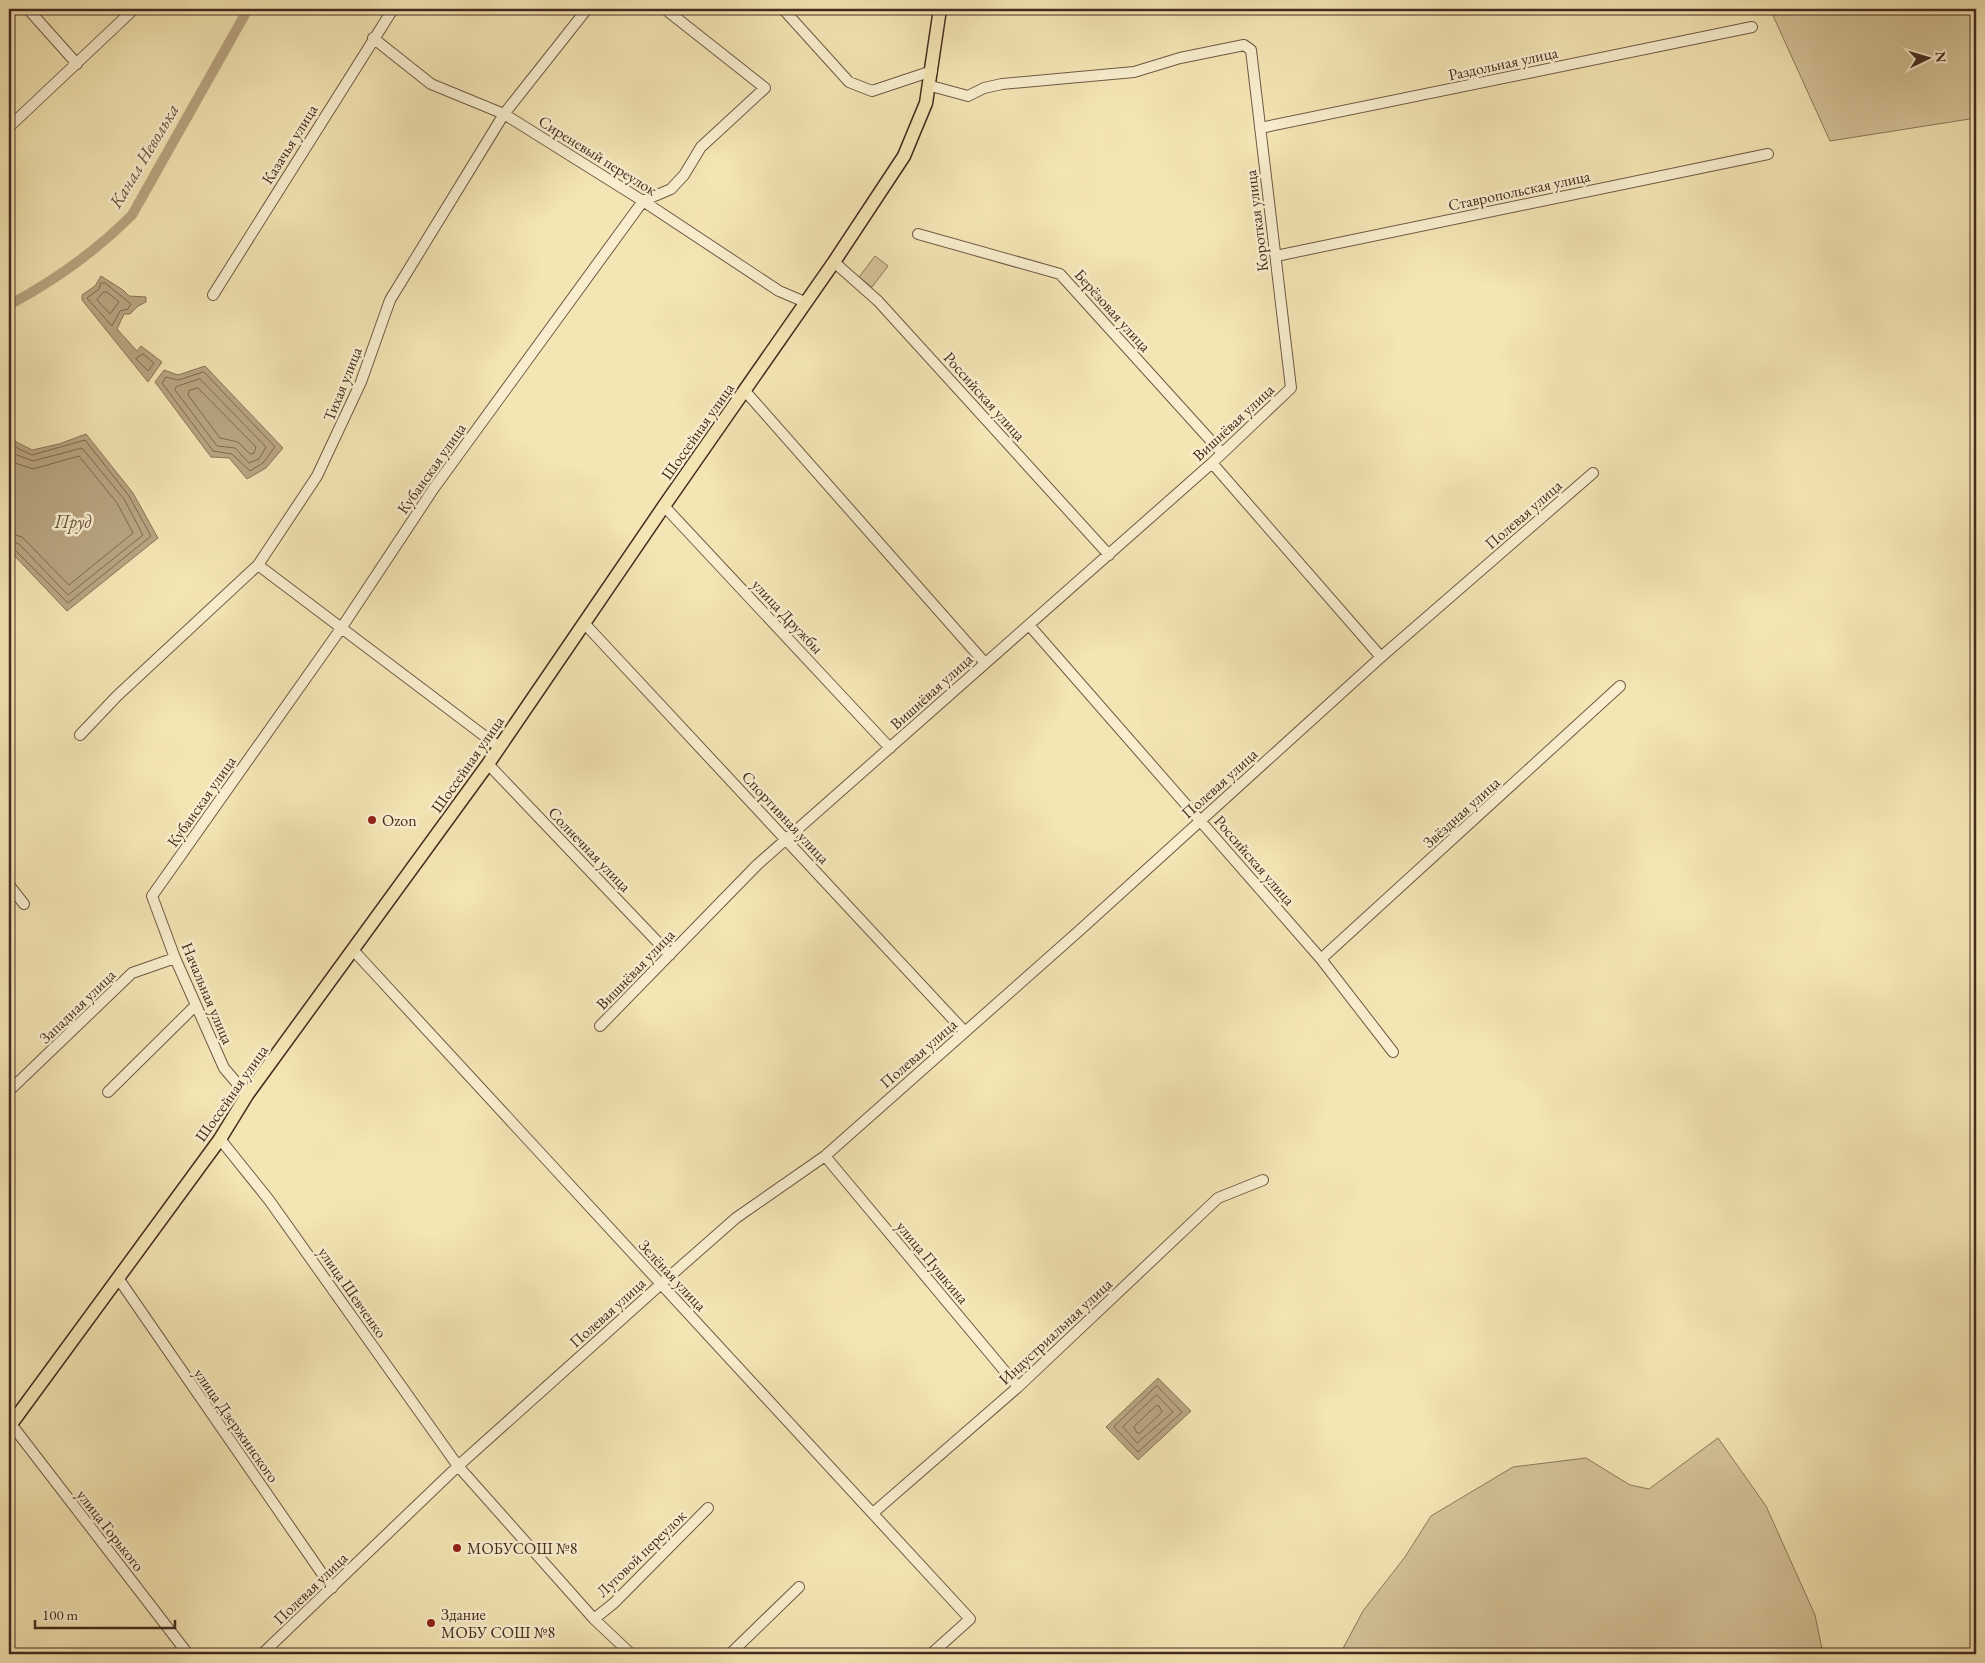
<svg xmlns="http://www.w3.org/2000/svg" width="1985" height="1663" font-family="'EB Garamond',serif">
  <style>
    .green { fill: #d6c59a; stroke: #8d785c }
    .water { fill: #b8a581; stroke: #8a7459 }
    .lines { fill: none; stroke-linecap: round; stroke-linejoin: round }
    .shore { stroke: #7e6850; stroke-width: 1 }
    .canal { stroke: #b8a581; stroke-width: 10 }
    .minor-casing { stroke: #705944; stroke-width: 12 }
    .major-casing { stroke: #442a1e; stroke-width: 15 }
    .minor { stroke: #f8eece; stroke-width: 10 }
    .major { stroke: #f4e5b4; stroke-width: 12 }
    .poi-dot { fill: #8f2418; stroke: #f8eece; stroke-width: 2 }
    .labels { text-anchor: middle; stroke-width: 5; stroke-linejoin: round; paint-order: stroke }
    .street-label { font-size: 16px; fill: #442a1e; stroke: #f8eece }
    .poi-label { font-size: 16px; fill: #442a1e; stroke: #f8eece; text-anchor: start }
    .water-label { font-size: 18px; font-style: italic; fill: #674f3c; stroke: #f8eece }
  </style>
  <rect width="100%" height="100%" fill="#f4e5b4"/>
  <filter id="stains"><feTurbulence type="fractalNoise" baseFrequency=".004" numOctaves="4"/><feColorMatrix values="0 0 0 0 .2 0 0 0 0 .09 0 0 0 0 .02 0 0 0 .5 -.17"/></filter>
  <radialGradient id="worn" r=".72"><stop offset=".6" stop-color="#630" stop-opacity="0"/><stop offset="1" stop-color="#630" stop-opacity=".3"/></radialGradient>
  <!-- green -->
  <path class="green" d="M1770,9h206v109l-146,23z
    M875,256l13,10 -16,21 -13,-10z
    M1718,1438l48,68 49,109 8,39h-483l23,-43 42,-54 26,-41 82,-49 73,-9 44,27 19,4z"/>
  <!-- water -->
  <path class="water" d="M101,276l22,14 6,6 17,1v5l-8,4 -8,8h-6l-7,15 20,22 4,-5 21,16 -14,20 -66,-82v-5l13,-9z
    M205,366l78,82 -17,20 -19,11 -18,-21 -18,-1 -56,-75 9,-12 14,5z
    M86,434l47,59 25,45 -91,73 -58,-61v-112l23,12 27,-6z
    M1158,1378l33,33 -53,49 -32,-33z"/>
  <g class="lines">
    <!-- shore -->
    <path class="shore" d="M101,283h4l26,21 -3,5 -8,2 -8,15 -25,-28 12,-9z
      M104,292h3l12,10 -9,12 -13,-14z
      M143,354l11,9 -6,8 -12,-12z
      M204,372l71,75 -12,16 -13,8 -18,-17 -19,-3 -51,-68 4,-6 12,3z
      M200,379l66,68 -7,12 -10,4 -14,-15 -18,-2 -42,-56 1,-3z
      M198,388l58,59 -2,6 -4,1 -12,-12 -18,-4 -32,-43 1,-4z
      M9,444l23,11 53,-15 44,56 22,40 -83,67 -54,-54 -5,-2
      M9,452l24,9 49,-13 42,51 19,36 -75,60 -49,-51 -10,-3
      M9,461l24,8 46,-13 38,47 16,30 -64,52 -47,-48 -13,-4
      M1157,1386l25,26 -44,40 -24,-25z
      M1157,1395l16,17 -36,31 -14,-16z
      M1156,1406h3l3,6 -22,21h-3l-3,-6z"/>
    <!-- canal -->
    <path class="canal" d="M9,305c45,-24 87,-54 123,-90l116,-206"/>
    <defs>
      <path id="minor" d="M28,9l49,55
        M783,9l66,73 23,9 60,-20
        M373,38l58,46 73,30 139,87 136,90 26,11
        M9,127l125,-118
        M1260,128l492,-101
        M918,234l142,40 162,179
        M1276,256l492,-102
        M834,262l44,39 231,254
        M213,295l180,-286
        M745,391l240,272
        M1212,463l169,194
        M664,506l226,242
        M258,565l241,182
        M584,623l381,409
        M1029,625l292,334 72,93
        M80,735l37,-39 141,-131 59,-89 44,-94 29,-82 114,-186 83,-105
        M488,764l182,191
        M9,885l15,19
        M354,951l616,668 -39,35
        M1321,959l299,-273
        M600,1026l157,-161 455,-402 79,-75 -40,-338 -7,-5 -64,13 -46,14 -132,12 -18,4 -16,8 -37,-10
        M9,1091l123,-118 43,-15
        M108,1092l88,-87
        M247,1095l-23,-27 -49,-110 -23,-62 190,-269 92,-139 209,-287 28,-12 13,-14 17,-28 64,-59 -100,-79
        M220,1139l49,61 189,266 136,153 37,35
        M825,1156l193,231
        M118,1278l214,310
        M11,1424l177,230
        M873,1513l145,-126 200,-189 45,-18
        M594,1619l20,-16 94,-95
        M262,1654l196,-188 203,-182 75,-66 89,-62 255,-226 301,-273 212,-184
        M730,1654l69,-67"/>
      <path id="major" d="M9,1427l211,-288 27,-44 241,-331 176,-258 170,-244 70,-106 22,-53 14,-94"/>
    </defs>
    <!-- minor casing -->
    <use href="#minor" class="minor-casing"/>
    <!-- major casing -->
    <use href="#major" class="major-casing"/>
    <!-- minor -->
    <use href="#minor" class="minor"/>
    <!-- major -->
    <use href="#major" class="major"/>
  </g>
  <!-- markers -->
  <g class="poi-dot">
    <circle cx="372" cy="820" r="5"/>
    <circle cx="457" cy="1548" r="5"/>
    <circle cx="431" cy="1623" r="5"/>
  </g>
  <g class="labels">
    <!-- street labels -->
    <g class="street-label">
      <text transform="translate(1503 63) rotate(-12)" y="6">Раздольная улица</text>
      <text transform="translate(289 144) rotate(-58)" y="6">Казачья улица</text>
      <text transform="translate(598 155) rotate(32)" y="6">Сиреневый переулок</text>
      <text transform="translate(1519 190) rotate(-12)" y="6">Ставропольская улица</text>
      <text transform="translate(1256 221) rotate(-97)" y="6">Короткая улица</text>
      <text transform="translate(1113 310) rotate(48)" y="6">Берёзовая улица</text>
      <text transform="translate(342 384) rotate(-68)" y="6">Тихая улица</text>
      <text transform="translate(985 396) rotate(48)" y="6">Российская улица</text>
      <text transform="translate(1233 422) rotate(-43)" y="6">Вишнёвая улица</text>
      <text transform="translate(697 431) rotate(-55)" y="6">Шоссейная улица</text>
      <text transform="translate(431 468) rotate(-55)" y="6">Кубанская улица</text>
      <text transform="translate(1523 514) rotate(-41)" y="6">Полевая улица</text>
      <text transform="translate(788 616) rotate(47)" y="6">улица Дружбы</text>
      <text transform="translate(931 691) rotate(-42)" y="6">Вишнёвая улица</text>
      <text transform="translate(467 764) rotate(-55)" y="6">Шоссейная улица</text>
      <text transform="translate(1219 783) rotate(-42)" y="6">Полевая улица</text>
      <text transform="translate(201 801) rotate(-55)" y="6">Кубанская улица</text>
      <text transform="translate(1461 812) rotate(-42)" y="6">Звёздная улица</text>
      <text transform="translate(786 817) rotate(47)" y="6">Спортивная улица</text>
      <text transform="translate(590 849) rotate(46)" y="6">Солнечная улица</text>
      <text transform="translate(1255 860) rotate(49)" y="6">Российская улица</text>
      <text transform="translate(635 969) rotate(-46)" y="6">Вишнёвая улица</text>
      <text transform="translate(208 993) rotate(67)" y="6">Начальная улица</text>
      <text transform="translate(77 1006) rotate(-44)" y="6">Западная улица</text>
      <text transform="translate(918 1053) rotate(-41)" y="6">Полевая улица</text>
      <text transform="translate(231 1093) rotate(-55)" y="6">Шоссейная улица</text>
      <text transform="translate(933 1262) rotate(50)" y="6">улица Пушкина</text>
      <text transform="translate(673 1275) rotate(47)" y="6">Зелёная улица</text>
      <text transform="translate(353 1292) rotate(55)" y="6">улица Шевченко</text>
      <text transform="translate(607 1312) rotate(-42)" y="6">Полевая улица</text>
      <text transform="translate(1055 1331) rotate(-43)" y="6">Индустриальная улица</text>
      <text transform="translate(237 1425) rotate(55)" y="6">улица Дзержинского</text>
      <text transform="translate(111 1530) rotate(52)" y="6">улица Горького</text>
      <text transform="translate(641 1553) rotate(-44)" y="6">Луговой переулок</text>
      <text transform="translate(310 1588) rotate(-44)" y="6">Полевая улица</text>
    </g>
    <!-- poi labels -->
    <g class="poi-label">
      <text x="382" y="826">Ozon</text>
      <text x="467" y="1554">МОБУСОШ №8</text>
      <text x="441" y="1620">Здание<tspan x="441" dy="18">МОБУ СОШ №8</tspan></text>
    </g>
    <!-- water labels -->
    <g class="water-label">
      <text transform="translate(144 156) rotate(-59)" y="6">Канал Неволька</text>
      <text x="73" y="528">Пруд</text>
    </g>
  </g>
  <!-- margin -->
  <rect width="1985" height="1663" fill="none" stroke="#f4e5b4" stroke-width="30"/>
  <rect x="10" y="10" width="1965" height="1643" fill="none" stroke="#442a1e" stroke-width="2.5"/>
  <rect x="15" y="15" width="1955" height="1633" fill="none" stroke="#442a1e"/>
  <!-- north arrow -->
  <g transform="translate(1928 58) rotate(85)" stroke="#f8eece" stroke-width="4" paint-order="stroke">
  <path d="M0-4L9 19L0 12L-9 19Z" fill="#442a1e"/>
  <text y="-8" font-size="14" font-weight="bold" text-anchor="middle" fill="#442a1e">N</text>
  </g>
  <!-- scale -->
  <path d="M35 1620v8h140v-8" fill="none" stroke="#442a1e" stroke-width="2.5"/>
  <text x="42" y="1620" font-size="15" fill="#442a1e" stroke="#f8eece" stroke-width="4" paint-order="stroke">100 m</text>
  <rect width="100%" height="100%" filter="url(#stains)"/>
  <rect width="100%" height="100%" fill="url(#worn)"/>
</svg>
